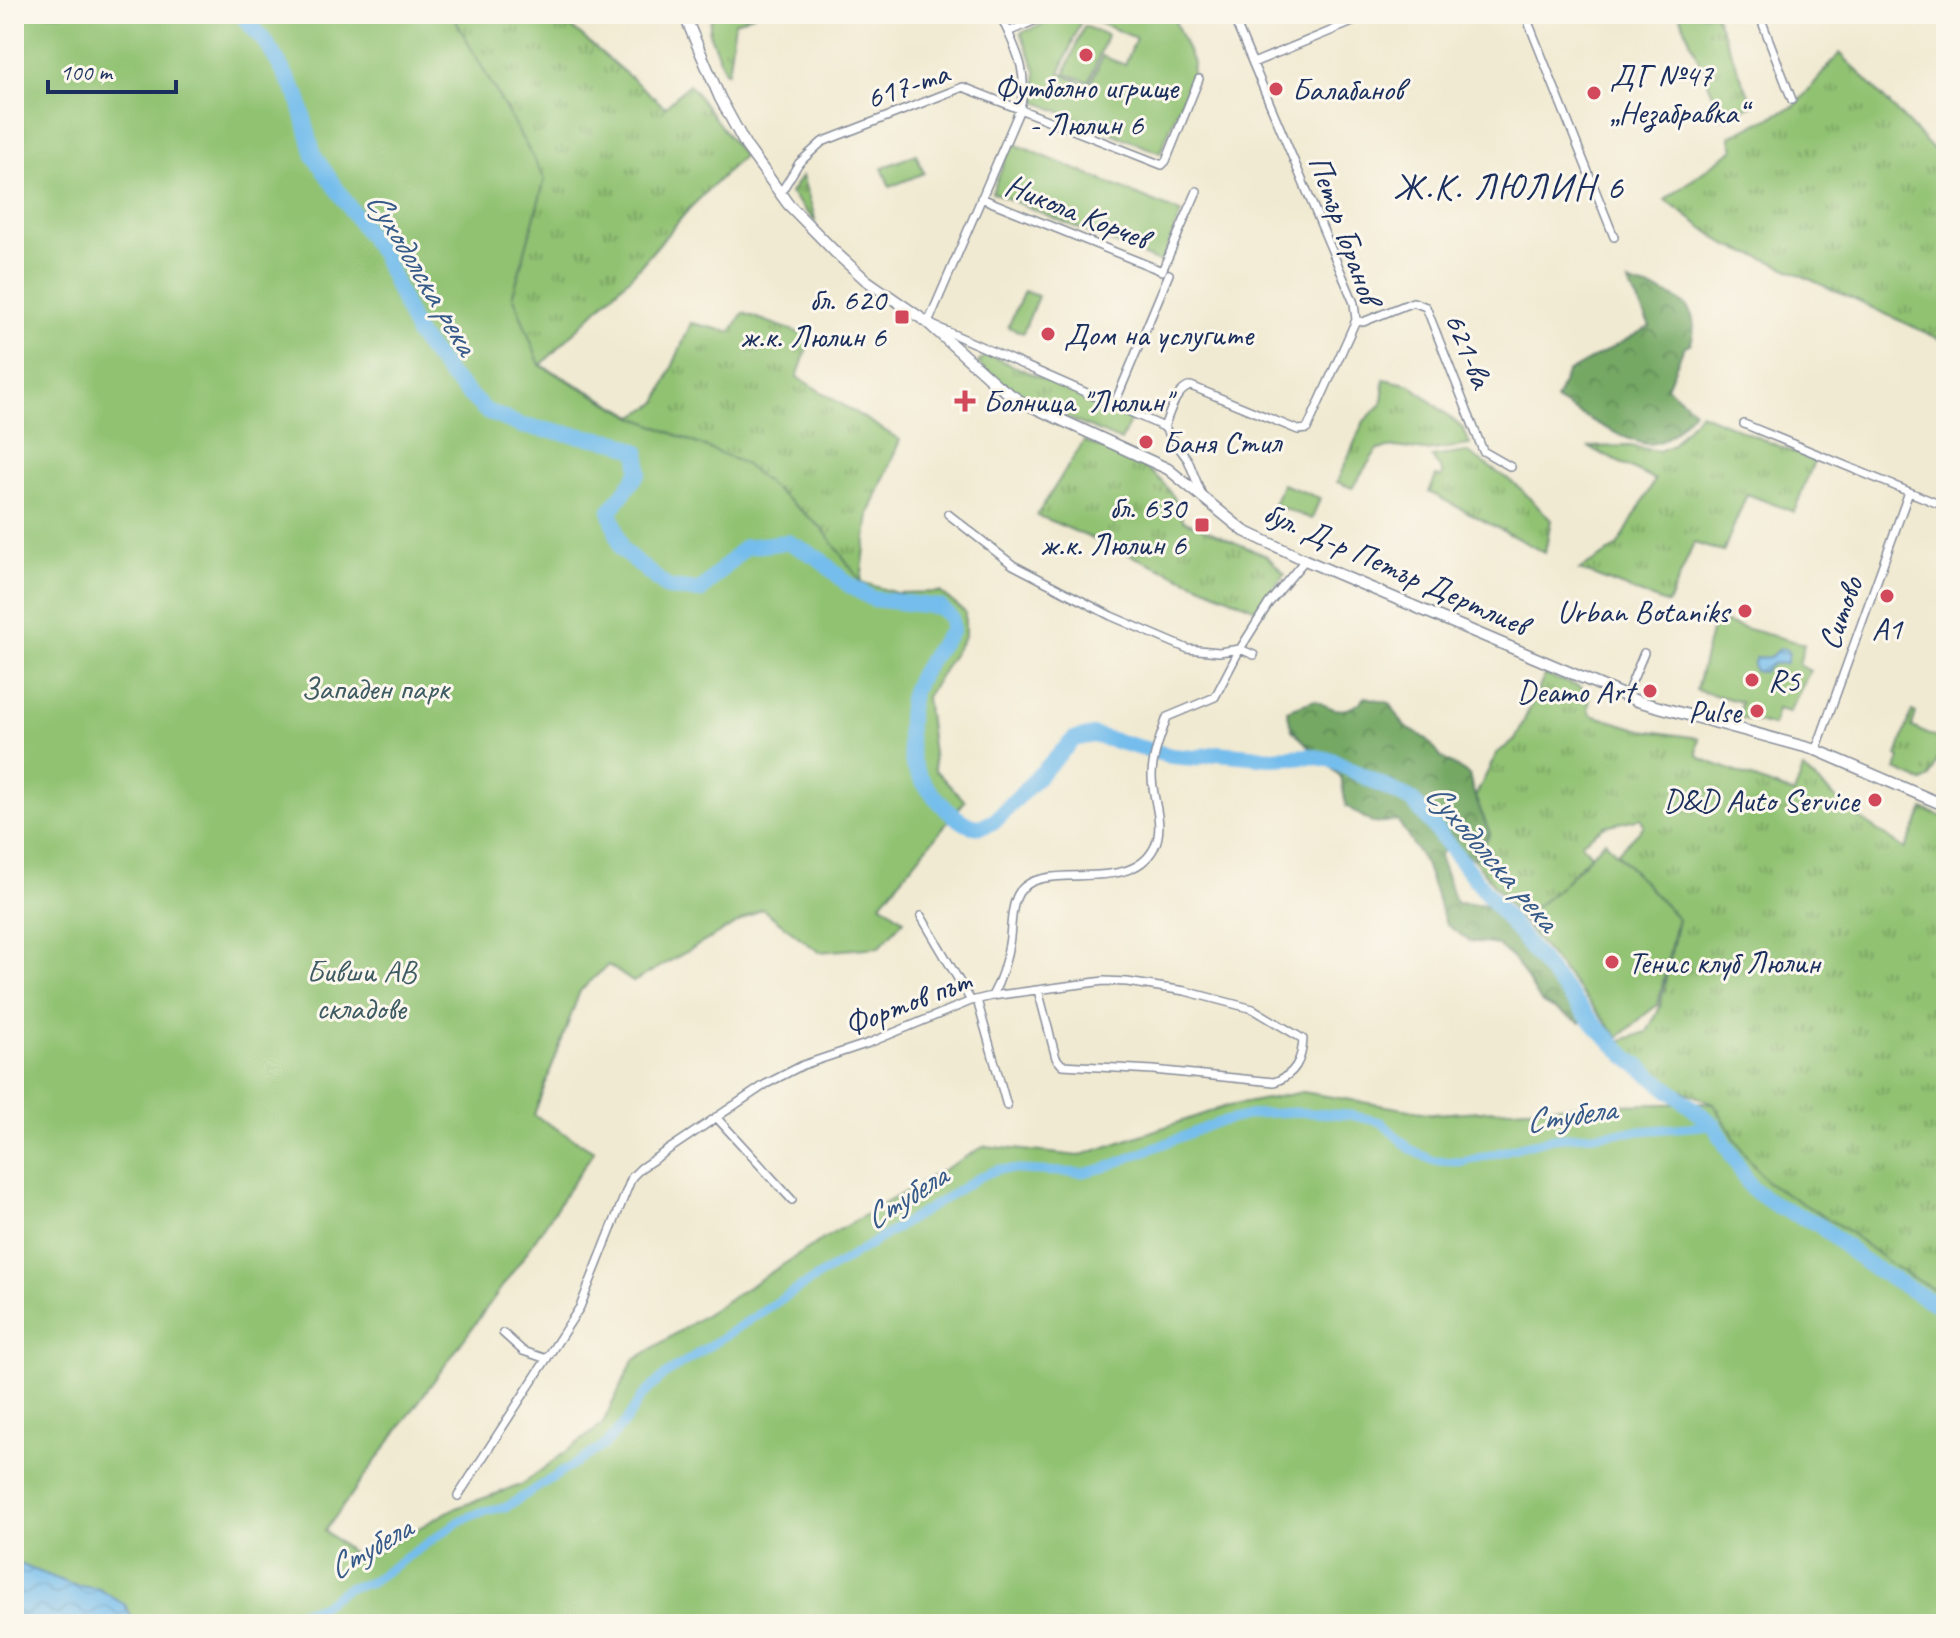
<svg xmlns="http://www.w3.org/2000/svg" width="1960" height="1638" font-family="Caveat,sans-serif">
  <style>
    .grass { fill: url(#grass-tufts); stroke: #567868; stroke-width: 2 }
    .forest { fill: url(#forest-crowns); stroke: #486c61; stroke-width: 2 }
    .green { fill: #91c272; stroke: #567868; stroke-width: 2; fill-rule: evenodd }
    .water { fill: url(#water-waves); stroke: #4876a5; stroke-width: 2 }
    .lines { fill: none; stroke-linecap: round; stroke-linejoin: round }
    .canal { stroke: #74bdec; stroke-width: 9 }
    .river { stroke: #74bdec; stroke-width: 16 }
    .street-casing { stroke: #868c98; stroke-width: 10 }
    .secondary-casing { stroke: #868c98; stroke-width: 13 }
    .street { stroke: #fff; stroke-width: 7 }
    .secondary { stroke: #fff; stroke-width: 10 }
    .poi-dot { fill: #d1495b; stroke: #fbf7ec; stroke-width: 3 }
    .labels { text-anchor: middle; stroke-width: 6; stroke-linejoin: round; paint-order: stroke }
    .poi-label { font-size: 32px; fill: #1b2f5e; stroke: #fbf7ec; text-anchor: start }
    .street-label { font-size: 32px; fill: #1b2f5e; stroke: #fbf7ec }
    .park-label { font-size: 32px; fill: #3e5b64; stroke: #fbf7ec }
    .water-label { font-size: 34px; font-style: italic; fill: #365a89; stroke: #fbf7ec }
    .quarter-label { font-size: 36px; letter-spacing: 2px; fill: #1b2f5e; stroke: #fbf7ec }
  </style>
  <defs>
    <pattern id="grass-tufts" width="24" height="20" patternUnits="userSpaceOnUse" patternTransform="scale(2)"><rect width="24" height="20" fill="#91c272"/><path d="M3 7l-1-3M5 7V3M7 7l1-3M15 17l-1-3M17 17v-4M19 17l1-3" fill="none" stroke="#769e61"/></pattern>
    <pattern id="forest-crowns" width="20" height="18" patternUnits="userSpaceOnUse" patternTransform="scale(2)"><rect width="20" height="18" fill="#74a864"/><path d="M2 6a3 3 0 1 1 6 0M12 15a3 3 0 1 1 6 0" fill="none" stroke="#5e8956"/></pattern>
    <pattern id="water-waves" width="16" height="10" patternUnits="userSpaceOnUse" patternTransform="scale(2)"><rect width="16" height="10" fill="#74bdec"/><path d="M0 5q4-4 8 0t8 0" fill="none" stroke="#5e9ac2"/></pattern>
  </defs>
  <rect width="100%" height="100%" fill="#fbf7ec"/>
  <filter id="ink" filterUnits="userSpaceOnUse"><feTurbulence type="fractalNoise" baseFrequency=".0125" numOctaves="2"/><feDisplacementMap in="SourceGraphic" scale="16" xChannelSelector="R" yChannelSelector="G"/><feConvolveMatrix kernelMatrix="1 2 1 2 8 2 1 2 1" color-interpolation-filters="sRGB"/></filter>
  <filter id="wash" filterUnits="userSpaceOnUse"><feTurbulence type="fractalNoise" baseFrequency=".006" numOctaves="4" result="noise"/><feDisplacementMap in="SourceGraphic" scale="32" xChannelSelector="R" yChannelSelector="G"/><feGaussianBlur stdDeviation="1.8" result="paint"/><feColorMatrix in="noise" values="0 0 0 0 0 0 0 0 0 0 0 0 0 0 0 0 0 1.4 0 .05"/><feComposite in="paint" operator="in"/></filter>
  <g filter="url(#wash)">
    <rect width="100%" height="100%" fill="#f1ead2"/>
    <!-- grass -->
    <path class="grass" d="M169,14h387l109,93 24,-23 54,72 -54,53 -54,63 -94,93 93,51 23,-13 34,-80 40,9 12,-19 68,24 -14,40 103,63 -31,74 -8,68 -357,-190z
      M719,14h36l-20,8 -7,50h-3l-16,-39 2,-14z
      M1679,14h36l38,91 -30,13z
      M1840,53l106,110v179l-178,-82 -40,-14 -63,-46 69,-51 -4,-13 65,-30z
      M802,176l12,38 1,7 -25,-28z
      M986,354l146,63 -11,24 -100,-43 -22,-15 -21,-20z
      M1384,379l27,6 53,44 6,16 -45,6 -30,-4 -18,3 -25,38 -15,-6 27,-61 18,-17z
      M1700,413l114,48 -20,51 -47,-18 -24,58 -29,-9 -26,61 -89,-34 38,-23 38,-67 -67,-33 42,-1 29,5 12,-5z
      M1084,441c45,20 84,26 99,79l84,36 18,18 -29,35 -219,-94z
      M1467,452l51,34 33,34 -6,33 -116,-61 7,-16 4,2 3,-5 -11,-16z
      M1545,675l37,13 1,4 7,6 -2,11 3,6 51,15 57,8 -2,16 5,5 92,35 9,-25 52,46 50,34 19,-40 22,9v479l-48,-28h-91l-94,-166 -35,-14 -46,-33 -13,-15 28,-9 13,-25 18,-88 -61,-66 27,-27 -3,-8 -36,8 -24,17 10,12 -35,36 -36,28 -46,-60 16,-25 -15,-37 22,-44 18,-13z
      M1912,711l4,2 -4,14 33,15 -15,36 -7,4 -27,-12 4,-12 -3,-2z"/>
    <!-- forest -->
    <path class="forest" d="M1628,283c32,9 78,14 63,60l-7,4 -17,40 27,23c-11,13 -26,33 -45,34 -20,0 -74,-33 -93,-44l11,-27 83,-47z
      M1366,697l24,6 15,24 22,12 14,18 28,18 6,22 15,37 -16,25 -29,-13 -6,10 17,47 34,2 95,114 -4,4 -40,-21 -24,-39 -19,-18 -29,-4 -23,-17 -21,-60 -27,-43 -26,2 -26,-17 -5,-29 -49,-47 -5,-20 28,-10c20,12 33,15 51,-3z"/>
    <!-- green -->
    <path class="green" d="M14,14h438l93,165 -32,116 27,70 94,52 109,46 79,65 39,54 35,11 44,-1 25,20v24l-39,61 9,73 30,31 -84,102 23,17 -25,27 -60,5 -57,-43 -129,73 -25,-17 -28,26 -46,124 60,36 -69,104 -200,276 36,29 92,-51 68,-24 81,-60 31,-64 190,-122 162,-93 94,10 145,-49 79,-15 131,22 126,-8 153,-3 29,47 25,32 78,47 53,40 48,28v327h-1932z
      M1069,14h103l21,49 -1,12 -32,78 -123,-51 -1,-32 -15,-37zM1083,16l53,22 -11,27 -23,-9 -12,30 -30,-13z
      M1084,26l23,9 -18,47 -24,-9z
      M1012,143l169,70 -20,50 -169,-71z
      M916,154l8,19 -34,14 -8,-19z
      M1024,291l14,5 -15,37 -15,-6z
      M1282,484l38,14 -8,21 -38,-14z
      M1714,620l90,24 -5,21 11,6 -21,41 -12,-3 -4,17 -35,-9 3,-15 -45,-12z
      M1605,841l72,77 -19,87c-16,10 -25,22 -40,32l-98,-118 36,-28z"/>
    <!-- water -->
    <path class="water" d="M1779,649h6l4,4 -3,10 -14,1 -9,8 -8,-1 -2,-6 3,-7 14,-1z
      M14,1562l59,23 26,4 26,16 5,10 13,9h-129z"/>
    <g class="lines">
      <!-- canal -->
      <path class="canal" d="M205,1624l29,-7h43l43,-11 27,-18 22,-5 92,-63 23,-9 22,-4 99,-62 21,-24 16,-25 24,-22 122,-79 190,-117 20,-9 85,4 21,-5 112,-45 38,-9 42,-2 54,3 31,7 29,27 24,12 29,1 90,-24 161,-13"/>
      <!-- river -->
      <path class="river" d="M241,14l26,30 31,52 16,60 69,100 34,78 33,42 36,35 36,15 96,16 20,10 1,20 -29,39 12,39 46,38 32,3 45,-44 43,-5 29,15 32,28 24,14 67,8 11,11 1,12c-14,18 -37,47 -41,69 -3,19 -3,41 1,61 6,21 39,60 61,66 9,2 16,-2 23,-6l78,-81 19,-4 78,21 23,2 24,-5 53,5 40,-2 21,4 81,41 135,169 48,56 31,31 87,68 38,64 25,17 41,18 49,40 79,46"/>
    </g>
  </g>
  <g filter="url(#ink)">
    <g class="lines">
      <defs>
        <path id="street" d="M1000,14c15,35 30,56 20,95l-92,214 236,104 24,33 14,35
          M1334,14l5,13
          M1525,14l89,223
          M1759,14l33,86
          M1008,32l42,-18
          M1253,63l119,-49
          M780,194l19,-31 23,-21 141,-55 199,78 4,-4 33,-82
          M981,198l181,73 35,-80
          M1356,320l7,2 50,-20 13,5 57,144 28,16
          M1114,405l55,-131
          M1744,424l202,83
          M1164,427c6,-14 11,-37 27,-41l107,44 9,-1 49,-109 -2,-17 -122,-289
          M948,514l65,51 98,51 77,33 31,3 21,-3 14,6
          M1626,696l18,-43
          M1816,750l93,-258
          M921,916l50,85
          M992,996c9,-16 14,-34 17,-52 3,-16 1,-39 11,-53 25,-32 109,5 134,-43 12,-23 -2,-48 -2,-72 0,-20 9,-40 15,-59l48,-20 25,-48 29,-46 36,-43
          M977,1000l30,106
          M716,1117l76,83
          M503,1333l20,18 24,8
          M458,1496l122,-189 52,-130 9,-9 125,-84 37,-19 66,-22 102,-42 21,-5 112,-15 23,1 58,9 68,18 50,30c-1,21 -8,36 -29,43l-121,-12 -91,-5 -6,-7 -18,-68"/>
        <path id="secondary" d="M684,14l36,84 26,48 42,58 48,49 30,27 62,43 69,62 23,16 148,68 76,62 61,29 332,141 179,49 130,56
          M1941,804l5,-13"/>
      </defs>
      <!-- street casing -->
      <use href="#street" class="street-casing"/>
      <!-- secondary casing -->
      <use href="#secondary" class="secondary-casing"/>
      <!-- street -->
      <use href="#street" class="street"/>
      <!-- secondary -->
      <use href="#secondary" class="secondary"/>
    </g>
  </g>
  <!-- markers -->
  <g class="poi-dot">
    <circle cx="1086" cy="55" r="8"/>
    <circle cx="1276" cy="89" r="8"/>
    <circle cx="1594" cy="93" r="8"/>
    <rect x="894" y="309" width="16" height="16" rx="4"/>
    <circle cx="1048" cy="334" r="8"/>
    <path d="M961 389h8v8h8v8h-8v8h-8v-8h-8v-8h8z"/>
    <circle cx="1146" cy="442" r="8"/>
    <rect x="1194" y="517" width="16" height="16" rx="4"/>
    <circle cx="1887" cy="596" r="8"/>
    <circle cx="1745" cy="611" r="8"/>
    <circle cx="1752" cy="680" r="8"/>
    <circle cx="1650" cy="691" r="8"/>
    <circle cx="1757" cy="711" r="8"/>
    <circle cx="1875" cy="800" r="8"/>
    <circle cx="1612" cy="962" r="8"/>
  </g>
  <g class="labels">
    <!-- poi labels -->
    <g class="poi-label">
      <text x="1610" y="86">ДГ №47<tspan x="1610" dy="37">„Незабравка“</tspan></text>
      <text x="1086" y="98" text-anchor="middle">Футболно игрище<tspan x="1086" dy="37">- Люлин 6</tspan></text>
      <text x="1292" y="100">Балабанов</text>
      <text x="886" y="310" text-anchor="end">бл. 620<tspan x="886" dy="37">ж.к. Люлин 6</tspan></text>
      <text x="1064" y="345">Дом на услугите</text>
      <text x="983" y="412">Болница "Люлин"</text>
      <text x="1162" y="453">Баня Стил</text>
      <text x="1186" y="518" text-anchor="end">бл. 630<tspan x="1186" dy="37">ж.к. Люлин 6</tspan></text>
      <text x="1729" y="622" text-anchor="end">Urban Botaniks</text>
      <text x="1887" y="639" text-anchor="middle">A1</text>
      <text x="1768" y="691">R5</text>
      <text x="1634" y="702" text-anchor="end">Deamo Art</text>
      <text x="1741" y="722" text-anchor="end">Pulse</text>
      <text x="1859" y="811" text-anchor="end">D&amp;D Auto Service</text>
      <text x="1628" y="973">Тенис клуб Люлин</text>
    </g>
    <!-- street labels -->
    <g class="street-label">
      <text transform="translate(907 85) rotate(-19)" y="11">617-та</text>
      <text transform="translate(1077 211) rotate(22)" y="11">Никола Корчев</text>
      <text transform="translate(1345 229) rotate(70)" y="11">Петър Горанов</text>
      <text transform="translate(1469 350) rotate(68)" y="11">621-ва</text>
      <text transform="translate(1396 568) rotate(24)" y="11">бул. Д-р Петър Дертлиев</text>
      <text transform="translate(1840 613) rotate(-70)" y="11">Ситово</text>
      <text transform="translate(907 1002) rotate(-21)" y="11">Фортов път</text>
    </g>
    <!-- park labels -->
    <g class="park-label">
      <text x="375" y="699">Западен парк</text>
      <text x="361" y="982">Бивши АВ<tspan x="361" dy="37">складове</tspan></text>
    </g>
    <!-- water labels -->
    <g class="water-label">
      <text transform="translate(423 272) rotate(59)" y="12">Суходолска река</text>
      <text transform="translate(1493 856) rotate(49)" y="12">Суходолска река</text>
      <text transform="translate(1570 1114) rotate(-8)" y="12">Стубела</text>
      <text transform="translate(905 1196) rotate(-32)" y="12">Стубела</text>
      <text transform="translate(369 1547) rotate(-30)" y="12">Стубела</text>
    </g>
    <!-- quarter labels -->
    <g class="quarter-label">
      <text x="1509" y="199">Ж.К. ЛЮЛИН 6</text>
    </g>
  </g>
  <!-- margin -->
  <rect width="1960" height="1638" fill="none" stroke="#fbf7ec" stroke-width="48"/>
  <!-- scale -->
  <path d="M48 80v12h128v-12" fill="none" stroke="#1b2f5e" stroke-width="4"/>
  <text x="60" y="80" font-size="24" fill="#1b2f5e" stroke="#fbf7ec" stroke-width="6" paint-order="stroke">100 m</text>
</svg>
